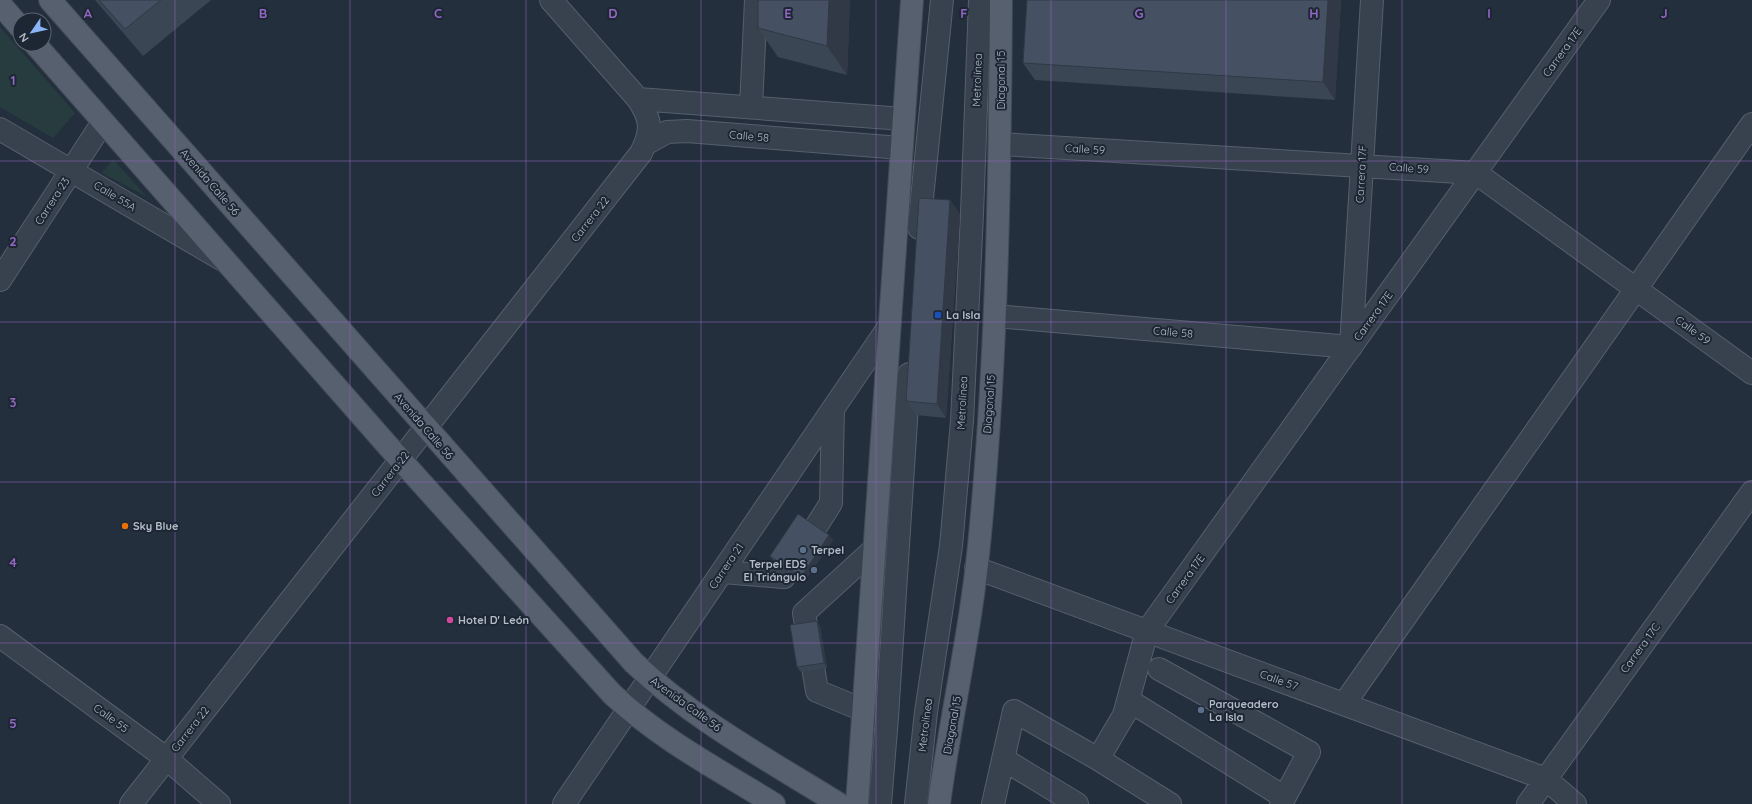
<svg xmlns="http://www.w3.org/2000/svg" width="1752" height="804" font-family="Quicksand,sans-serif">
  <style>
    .green { fill: #263c3f }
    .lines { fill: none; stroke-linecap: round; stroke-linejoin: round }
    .minor-casing { stroke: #565f6c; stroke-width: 24 }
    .major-casing { stroke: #414a57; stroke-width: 24 }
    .minor { stroke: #38414e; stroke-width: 22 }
    .major { stroke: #56606e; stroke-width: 22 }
    .wall { fill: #3b4654 }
    .shaded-wall { fill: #303945 }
    .building { fill: #455162; stroke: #303945 }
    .grid { fill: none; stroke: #9266c3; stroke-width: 1; stroke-opacity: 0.55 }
    .transit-dot { fill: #1a4fb4; stroke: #1d2633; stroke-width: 1.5 }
    .food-dot { fill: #e8710a; stroke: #1d2633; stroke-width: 1.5 }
    .service-dot { fill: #5c6f8a; stroke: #1d2633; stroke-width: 1.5 }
    .hotel-dot { fill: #d1479c; stroke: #1d2633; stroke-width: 1.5 }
    .labels { text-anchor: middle; stroke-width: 4; stroke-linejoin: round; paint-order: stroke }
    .street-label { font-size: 11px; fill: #b4bcc9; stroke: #1d2633 }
    .poi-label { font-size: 11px; font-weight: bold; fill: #b4bcc9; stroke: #1d2633; text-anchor: start }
    .grid-label { font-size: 13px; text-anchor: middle; font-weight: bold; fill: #9266c3; stroke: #1d2633; stroke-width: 4; stroke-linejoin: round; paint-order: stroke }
  </style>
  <rect width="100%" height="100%" fill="#242f3e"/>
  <!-- green -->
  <path class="green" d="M0,27l75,86 -22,25 -53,-31z
    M113,159l34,38 -45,-24z"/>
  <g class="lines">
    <defs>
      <path id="minor" d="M638,99l265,20
        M751,107l5,-107
        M0,129l223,131
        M647,143l20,-11 20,-1 214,17
        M1001,144l475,29 276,200
        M919,228l23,-228
        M0,280l103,-158
        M996,316l355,31 21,-347
        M976,568l570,211 29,25
        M723,572l61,5 47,-74 2,-94
        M0,636l167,123 52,45
        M1159,669l150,83 -28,52
        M1133,703l151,94
        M1344,704l408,-580
        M863,710l-46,-19 -13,-78 69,-63
        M1124,715l23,-84 452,-631
        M1003,759l74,45
        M1098,759l26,-44 9,-13
        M131,804l510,-651c11,-22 11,-33 -3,-54l-87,-99
        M564,804l324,-476
        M880,804l7,-87 22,-343
        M916,804l10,-92 25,-166 11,-125 10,-207 8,-214
        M993,804l21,-93 84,48 72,45
        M1528,804l224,-312"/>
      <path id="major" d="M50,0l584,663c60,57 136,98 205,141
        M0,4l20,23
        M35,44l354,403 223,247c48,45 107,76 162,110
        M857,804l55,-804
        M939,804c12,-90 33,-178 41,-269 17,-178 20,-356 21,-535"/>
    </defs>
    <!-- minor casing -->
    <use href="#minor" class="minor-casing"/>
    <!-- major casing -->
    <use href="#major" class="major-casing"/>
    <!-- minor -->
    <use href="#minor" class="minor"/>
    <!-- major -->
    <use href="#major" class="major"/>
  </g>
  <!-- wall -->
  <path class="wall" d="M95,0h116l-68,56z
    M758,0h92l-3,75 -69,-18 -20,-29z
    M1027,0h314l-6,100 -300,-20 -12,-17z
    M950,200l10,14 -14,204 -30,-3 -10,-14z
    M829,535l4,5 -29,42 -30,-21 -4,-5z
    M817,621l3,5 7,42 -26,4 -4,-5z"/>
  <!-- shaded-wall -->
  <path class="shaded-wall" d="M829,0h21l-3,75 -20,-29z
    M1328,0h13l-6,100 -12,-18z
    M950,200l10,14 -14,204 -9,-14z
    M829,535l4,5 -29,42 -3,-5z
    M817,621l3,5 7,42 -3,-5z"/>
  <!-- building -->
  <path class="building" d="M99,0h62l-36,29z
    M758,0h71l-2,46 -69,-18z
    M1027,0h301l-5,82 -300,-19z
    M919,198l31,2 -13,204 -31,-3z
    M798,514l31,21 -28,42 -31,-21z
    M817,621l7,42 -27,4 -7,-42z"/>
  <!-- grid -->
  <path class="grid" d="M175,0v804M350,0v804M526,0v804M701,0v804M876,0v804M1051,0v804M1226,0v804M1402,0v804M1577,0v804M0,161h1752M0,322h1752M0,482h1752M0,643h1752"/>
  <!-- markers -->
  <rect class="transit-dot" x="934" y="311" width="8" height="8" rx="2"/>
  <circle class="food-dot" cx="125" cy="526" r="4"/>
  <g class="service-dot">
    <circle cx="803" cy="550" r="4"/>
    <circle cx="814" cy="570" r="4"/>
    <circle cx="1201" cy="710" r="4"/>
  </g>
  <circle class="hotel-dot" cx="450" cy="620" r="4"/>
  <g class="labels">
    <!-- street labels -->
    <g class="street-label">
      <text transform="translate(1562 52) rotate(-54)" y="4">Carrera 17E</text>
      <text transform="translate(977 80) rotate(-88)" y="4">Metrolínea</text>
      <text transform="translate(1001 80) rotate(-90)" y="4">Diagonal 15</text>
      <text transform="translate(749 136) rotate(5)" y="4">Calle 58</text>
      <text transform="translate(1085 149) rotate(3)" y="4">Calle 59</text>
      <text transform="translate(1409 168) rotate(4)" y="4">Calle 59</text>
      <text transform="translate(1361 174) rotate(-87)" y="4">Carrera 17F</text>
      <text transform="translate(210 182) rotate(49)" y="4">Avenida Calle 56</text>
      <text transform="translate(115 196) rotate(31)" y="4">Calle 55A</text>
      <text transform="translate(52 201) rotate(-57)" y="4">Carrera 23</text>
      <text transform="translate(590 219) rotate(-52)" y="4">Carrera 22</text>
      <text transform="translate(1373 316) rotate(-54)" y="4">Carrera 17E</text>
      <text transform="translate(1693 330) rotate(36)" y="4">Calle 59</text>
      <text transform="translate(1173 332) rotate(5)" y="4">Calle 58</text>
      <text transform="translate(962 403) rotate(-87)" y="4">Metrolínea</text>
      <text transform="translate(989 404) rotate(-86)" y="4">Diagonal 15</text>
      <text transform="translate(424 426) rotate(49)" y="4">Avenida Calle 56</text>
      <text transform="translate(390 474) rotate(-52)" y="4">Carrera 22</text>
      <text transform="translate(726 566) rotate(-56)" y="4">Carrera 21</text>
      <text transform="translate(1185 579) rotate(-54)" y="4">Carrera 17E</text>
      <text transform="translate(1640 648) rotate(-54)" y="4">Carrera 17C</text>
      <text transform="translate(1279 680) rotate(20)" y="4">Calle 57</text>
      <text transform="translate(686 704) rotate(36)" y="4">Avenida Calle 56</text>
      <text transform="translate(111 718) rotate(36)" y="4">Calle 55</text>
      <text transform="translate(925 725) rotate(-83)" y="4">Metrolínea</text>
      <text transform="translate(952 725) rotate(-80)" y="4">Diagonal 15</text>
      <text transform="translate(190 729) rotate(-52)" y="4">Carrera 22</text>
    </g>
    <!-- poi labels -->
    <g class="poi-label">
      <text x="946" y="319">La Isla</text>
      <text x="133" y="530">Sky Blue</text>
      <text x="811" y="554">Terpel</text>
      <text x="806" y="568" text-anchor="end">Terpel EDS<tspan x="806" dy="13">El Triángulo</tspan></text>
      <text x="458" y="624">Hotel D' León</text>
      <text x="1209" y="708">Parqueadero<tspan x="1209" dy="13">La Isla</tspan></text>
    </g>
  </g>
  <g class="grid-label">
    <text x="88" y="18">A</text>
    <text x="263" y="18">B</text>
    <text x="438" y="18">C</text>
    <text x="613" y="18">D</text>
    <text x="788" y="18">E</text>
    <text x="964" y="18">F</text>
    <text x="1139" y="18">G</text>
    <text x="1314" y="18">H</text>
    <text x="1489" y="18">I</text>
    <text x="1664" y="18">J</text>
    <text x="13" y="85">1</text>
    <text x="13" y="246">2</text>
    <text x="13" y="407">3</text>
    <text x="13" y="567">4</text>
    <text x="13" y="728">5</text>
  </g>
  <!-- north arrow -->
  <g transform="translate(32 32) rotate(236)"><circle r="19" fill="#1d2633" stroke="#59626f"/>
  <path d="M0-3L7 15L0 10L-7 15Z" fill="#8ab4f8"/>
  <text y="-6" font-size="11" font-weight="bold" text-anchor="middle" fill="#b4bcc9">N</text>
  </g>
</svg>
